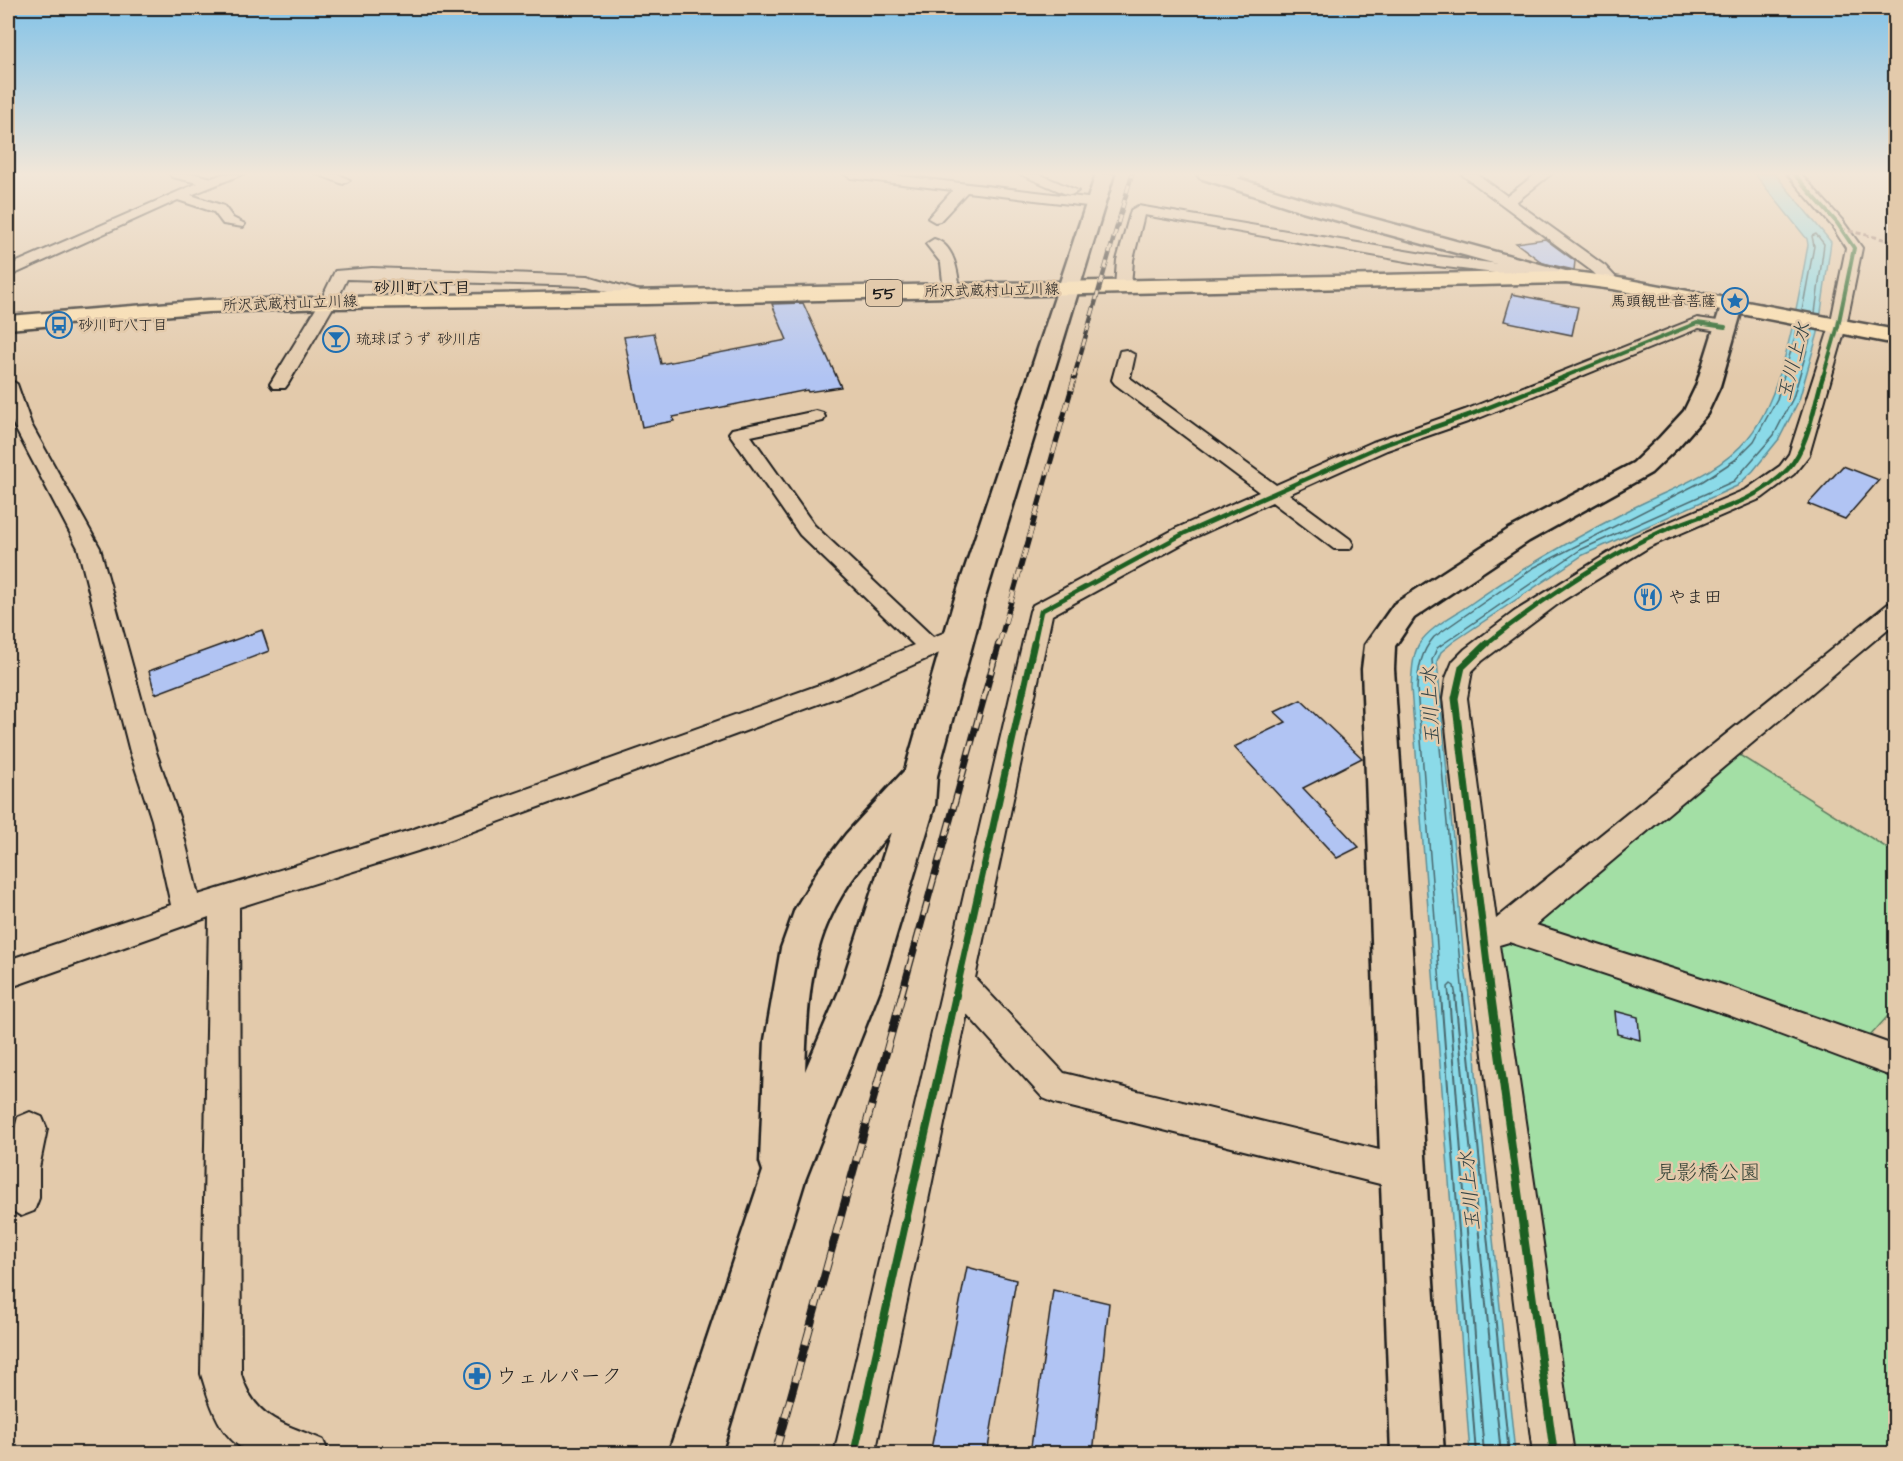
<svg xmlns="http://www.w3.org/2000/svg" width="1903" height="1461" font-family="'Architects Daughter','Klee One',sans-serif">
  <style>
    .green { fill: #a3dfa5; stroke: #607e60; stroke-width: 1.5 }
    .water { fill: #8bdae8; stroke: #5f8e96; stroke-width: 1.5 }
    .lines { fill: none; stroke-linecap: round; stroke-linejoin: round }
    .shore-far1 { stroke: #48686e; stroke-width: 1.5 }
    .shore { stroke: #48686e; stroke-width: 2 }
    .building { fill: #b1c4f3; stroke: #1c1c1c; stroke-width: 1.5 }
    .street-casing { stroke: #1c1c1c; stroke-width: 4 }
    .secondary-casing { stroke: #1c1c1c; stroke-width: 5 }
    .primary-casing { stroke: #1c1c1c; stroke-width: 5 }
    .street { fill: #e3caab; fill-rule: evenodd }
    .secondary { fill: #e3caab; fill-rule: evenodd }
    .primary { fill: #faddab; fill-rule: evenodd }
    .rail-far3-casing { stroke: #1c1c1c; stroke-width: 4.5 }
    .rail-far2-casing { stroke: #1c1c1c; stroke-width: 5 }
    .rail-far1-casing { stroke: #1c1c1c; stroke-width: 7 }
    .rail-casing { stroke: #1c1c1c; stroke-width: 8 }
    .rail-far3 { stroke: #e3caab; stroke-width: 3; stroke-dasharray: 8; stroke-linecap: butt }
    .rail-far2 { stroke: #e3caab; stroke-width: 4; stroke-dasharray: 11; stroke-linecap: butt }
    .rail-far1 { stroke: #e3caab; stroke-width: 4.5; stroke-dasharray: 14; stroke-linecap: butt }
    .rail { stroke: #e3caab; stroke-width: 6; stroke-dasharray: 19; stroke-linecap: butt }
    .quiet { stroke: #8d6e63; stroke-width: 3; stroke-dasharray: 5 3; stroke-linecap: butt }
    .cycleway-far3-casing { stroke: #e3caab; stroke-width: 6 }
    .cycleway-far2-casing { stroke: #e3caab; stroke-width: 8 }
    .cycleway-far1-casing { stroke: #e3caab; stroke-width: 10 }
    .cycleway-casing { stroke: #e3caab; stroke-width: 12 }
    .cycleway-far3 { stroke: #1b5e20; stroke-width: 4 }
    .cycleway-far2 { stroke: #1b5e20; stroke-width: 4.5 }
    .cycleway-far1 { stroke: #1b5e20; stroke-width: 7 }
    .cycleway { stroke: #1b5e20; stroke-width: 8 }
    .labels { text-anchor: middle; stroke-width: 5; stroke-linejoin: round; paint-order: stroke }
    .far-street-label { font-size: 15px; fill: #1c1c1c; stroke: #e3caab }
    .far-poi-label { font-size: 15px; fill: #1c1c1c; stroke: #e3caab; text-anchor: start }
    .far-neighbourhood-label { font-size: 16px; font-weight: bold; fill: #1c1c1c; stroke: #e3caab }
    .shield { fill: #e3caab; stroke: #585047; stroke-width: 1.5 }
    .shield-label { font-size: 16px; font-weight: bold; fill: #1c1c1c }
    .poi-label { font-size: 18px; fill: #1c1c1c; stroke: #e3caab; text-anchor: start }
    .water-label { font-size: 20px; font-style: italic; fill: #324245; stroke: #e3caab }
    .near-park-label { font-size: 21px; fill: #374337; stroke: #e3caab }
    .near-poi-label { font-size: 21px; fill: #1c1c1c; stroke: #e3caab; text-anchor: start }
  </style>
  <rect width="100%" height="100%" fill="#e3caab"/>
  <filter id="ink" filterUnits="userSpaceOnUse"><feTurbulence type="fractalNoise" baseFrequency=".0167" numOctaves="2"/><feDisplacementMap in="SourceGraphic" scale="12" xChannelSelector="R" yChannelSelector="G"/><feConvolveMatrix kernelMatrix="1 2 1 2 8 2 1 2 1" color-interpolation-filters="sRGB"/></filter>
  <g filter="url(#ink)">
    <!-- green -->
    <path class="green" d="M1733,751l162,102v155l-41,46 41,16v383h-346l-54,-509z"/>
    <!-- water -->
    <path class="water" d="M1755,174h20l56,68 -13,91 -19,67 -20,39 -26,32 -16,15 -154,69 -130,87 -12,10 -4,9 27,300 10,70 2,42 39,380h-45l-59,-765c1,-14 1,-32 8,-44 11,-17 34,-28 50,-39 51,-36 104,-66 160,-95 40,-21 90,-36 119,-72 36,-43 50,-138 60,-193l-1,-6z"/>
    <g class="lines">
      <!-- shore-far1 -->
      <path class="shore-far1" d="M1802,311l12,-65 -2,-10 4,-2 8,10 -9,69
        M1441,997l-24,-309c1,-19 4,-36 17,-51l99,-69 170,-87 32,-21 19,-19 23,-42 21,-73
        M1449,997l-1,-10 3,-3 3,2 2,11
        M1463,997l-31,-337 5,-12 143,-98 154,-69 40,-46 19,-37 20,-69"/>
      <!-- shore -->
      <path class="shore" d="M1441,995l35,459
        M1449,995l35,459
        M1455,995l46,459
        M1463,995l46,459"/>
    </g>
    <!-- building -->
    <path class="building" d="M1545,239l30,22 -1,9 -31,-7 -27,-20z
      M1512,294l66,13 -6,28 -68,-14z
      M803,303l38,84 -33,5 -1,-2 -134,27 1,4 -32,6 -18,-90 30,-4 7,31 126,-24 -15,-36z
      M1843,466l36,14 -34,39 -37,-15z
      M262,630l7,21 -114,43 -6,-23z
      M1301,700l61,58 -59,30 56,59 -22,11 -103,-111 52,-25 -11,-10z
      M1615,1011l23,6 2,23 -23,-6z
      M967,1267l49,13 -29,174h-57z
      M1053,1290l56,13 -16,151h-63z"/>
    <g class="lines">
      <defs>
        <path id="street" d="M170,174h25l17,4 11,-4h20l-52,21 33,11 9,12 12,6 -2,3 -20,-3 -9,-12 -36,-12 -170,77v-11l190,-83 -26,-6z
          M317,174h21l12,6 -7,4z
          M844,174h40l212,25 7,4 -7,4 -129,-15 -27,29 -5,1 -7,-4 25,-28 -102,-12z
          M1020,174h19l39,17 -7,4 -5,-1z
          M1227,174h17l-15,10h-10v-6z
          M1461,174h16l30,22 29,-22h15l-35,28 89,64 16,17 -2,3h-12l-14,-14z
          M1787,174h14l41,46 20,28 -16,78 -37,129 -15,19 -32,24 -113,49 -87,54 -80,60 -10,10 -5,27 29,221 392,-315 8,-3v21l-360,303 190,61 170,60v32l-170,-64 -217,-72 -10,3 75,509h-41l-65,-518 -25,-238 3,-20 7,-17 12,-12 49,-37 120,-75 113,-48 33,-23 9,-12 41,-128 16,-78 -14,-22z
          M1138,206l291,49 86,11 23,12 -8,5 -19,-8 -82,-10 -285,-50 -11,45 -2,27 -8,5 -8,-5 2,-27 14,-50z
          M934,239c21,6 24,34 26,52l-2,3 -6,2 -8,-5 -3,-28 -15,-19z
          M372,268l216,8 65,19 2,3 -8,5 -60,-17 -240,-7 -11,23 -48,82 -3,4h-12l-3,-4 50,-82 15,-31z
          M1697,318l28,4 8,5 -8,5 -26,-4 -220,90 -92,32 -98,44 61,45 3,5 -3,5h-16l-62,-47 -79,36 -141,77 -77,363 89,95 340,83 12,5 5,12 -5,12 -12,5 -349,-87 -12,-5 -76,-84 -92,440h-41l196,-843 3,-6 144,-77 82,-36 -144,-108 -3,-4 8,-29 6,-1 9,5 -5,23 146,107 97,-43 92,-32z
          M8,379l9,5 14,40 69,124 56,204 24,68 18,75 216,-66 422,-150 78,-34 -114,-110 -71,-102 3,-4 84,-18 7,2 2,4 -2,4 -72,15 63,89 119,112 28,-11 8,2 4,6 -4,6 -115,51 -427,157 -188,59 2,467c14,46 42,49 82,66l6,14c-18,0 -59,4 -75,-1 -34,-10 -44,-50 -53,-79l8,-457 -201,71v-28l163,-55 -19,-85 -22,-68 -52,-204 -65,-124 -5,-15z
          M30,1112l12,5 5,12 -8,39v30l-5,13 -13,5 -13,-8v-54l10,-37z"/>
        <path id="secondary" d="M1096,174h18l-130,427 -47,175 -2,29 -55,184 -75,191 -84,274h-53l95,-283 -3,-9 5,-122 16,-92 14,-39 22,-37 29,-38 59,-64 49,-169zM891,832l-51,157 -35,82c2,-50 3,-107 25,-153 14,-32 38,-60 61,-86z
          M1197,174h27l92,29 257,70 3,4 -3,4h-14l-257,-70 -102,-33z
          M1732,300l8,1 3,5 -23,80 -13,28 -30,34 -26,25 -122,68 -115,77 -19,28 -1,23 50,785h-53l-29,-785 3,-24 29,-41 115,-75 124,-66 26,-25 25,-27 12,-25 25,-80 3,-5z"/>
        <path id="primary" d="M1566,271l47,6 283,53v14l-283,-55 -47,-6 -919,21 -319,4 -120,4 -200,17v-13l200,-16z"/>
      </defs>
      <!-- street casing -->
      <use href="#street" class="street-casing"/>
      <!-- secondary casing -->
      <use href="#secondary" class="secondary-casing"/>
      <!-- primary casing -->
      <use href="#primary" class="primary-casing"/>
      <!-- street -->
      <use href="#street" class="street"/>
      <!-- secondary -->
      <use href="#secondary" class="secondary"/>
      <!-- primary -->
      <use href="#primary" class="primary"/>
      <defs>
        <path id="rail-far3" d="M1074,377l58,-203"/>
        <path id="rail-far2" d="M999,644l76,-268"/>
        <path id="rail-far1" d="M901,997l98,-354"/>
        <path id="rail" d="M775,1454l127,-459"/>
      </defs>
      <!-- rail-far3 casing -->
      <use href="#rail-far3" class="rail-far3-casing"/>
      <!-- rail-far2 casing -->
      <use href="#rail-far2" class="rail-far2-casing"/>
      <!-- rail-far1 casing -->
      <use href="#rail-far1" class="rail-far1-casing"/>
      <!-- rail casing -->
      <use href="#rail" class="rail-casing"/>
      <!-- rail-far3 -->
      <use href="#rail-far3" class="rail-far3"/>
      <!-- rail-far2 -->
      <use href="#rail-far2" class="rail-far2"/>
      <!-- rail-far1 -->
      <use href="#rail-far1" class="rail-far1"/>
      <!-- rail -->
      <use href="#rail" class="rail"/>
      <!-- quiet -->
      <path class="quiet" d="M1841,229l55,13"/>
      <defs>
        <path id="cycleway-far3" d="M1794,174l43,49 17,25 -16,78 -15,51
          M1563,377l134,-54 28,4"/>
        <path id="cycleway-far2" d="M1034,644l7,-33 144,-78 195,-87 92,-32 95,-38
          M1486,644c48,-39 116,-85 172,-111 43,-20 97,-28 130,-64 21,-23 26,-64 35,-93"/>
        <path id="cycleway-far1" d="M1487,643l-25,24 -7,31 36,299
          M955,997l79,-354"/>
        <path id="cycleway" d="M1491,995l63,459
          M854,1454l102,-459"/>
      </defs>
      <!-- cycleway-far3 casing -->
      <use href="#cycleway-far3" class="cycleway-far3-casing"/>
      <!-- cycleway-far2 casing -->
      <use href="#cycleway-far2" class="cycleway-far2-casing"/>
      <!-- cycleway-far1 casing -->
      <use href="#cycleway-far1" class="cycleway-far1-casing"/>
      <!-- cycleway casing -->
      <use href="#cycleway" class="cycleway-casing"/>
      <!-- cycleway-far3 -->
      <use href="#cycleway-far3" class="cycleway-far3"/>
      <!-- cycleway-far2 -->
      <use href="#cycleway-far2" class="cycleway-far2"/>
      <!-- cycleway-far1 -->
      <use href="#cycleway-far1" class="cycleway-far1"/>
      <!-- cycleway -->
      <use href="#cycleway" class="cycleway"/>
    </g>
  </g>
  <!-- sky -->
  <linearGradient id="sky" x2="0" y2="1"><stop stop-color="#83c3e8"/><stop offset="0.46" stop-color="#f2e7d9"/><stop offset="1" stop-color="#f2e7d9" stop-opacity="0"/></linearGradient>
  <rect width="1903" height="378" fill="url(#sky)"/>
  <!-- icons -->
  <defs>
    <symbol id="sight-ring" viewBox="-11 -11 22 22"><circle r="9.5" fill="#e3caab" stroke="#1f6fb2" stroke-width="1.5"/><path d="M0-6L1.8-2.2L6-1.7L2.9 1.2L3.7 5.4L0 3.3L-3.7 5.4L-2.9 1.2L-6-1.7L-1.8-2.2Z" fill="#1f6fb2"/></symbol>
    <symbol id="bus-ring" viewBox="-11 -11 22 22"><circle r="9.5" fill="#e3caab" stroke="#1f6fb2" stroke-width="1.5"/><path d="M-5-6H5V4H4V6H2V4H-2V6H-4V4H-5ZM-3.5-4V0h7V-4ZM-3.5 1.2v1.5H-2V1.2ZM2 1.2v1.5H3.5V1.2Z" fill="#1f6fb2"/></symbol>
    <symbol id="bar-ring" viewBox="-11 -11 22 22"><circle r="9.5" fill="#e3caab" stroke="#1f6fb2" stroke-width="1.5"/><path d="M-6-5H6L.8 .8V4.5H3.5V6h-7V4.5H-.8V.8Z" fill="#1f6fb2"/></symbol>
    <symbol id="restaurant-ring" viewBox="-11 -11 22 22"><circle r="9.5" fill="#e3caab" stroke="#1f6fb2" stroke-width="1.5"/><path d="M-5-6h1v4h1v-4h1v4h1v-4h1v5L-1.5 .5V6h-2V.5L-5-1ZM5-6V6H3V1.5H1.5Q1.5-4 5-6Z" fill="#1f6fb2"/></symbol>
    <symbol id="pharmacy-ring" viewBox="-11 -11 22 22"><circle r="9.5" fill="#e3caab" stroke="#1f6fb2" stroke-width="1.5"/><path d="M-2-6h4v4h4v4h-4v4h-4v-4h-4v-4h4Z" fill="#1f6fb2"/></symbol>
  </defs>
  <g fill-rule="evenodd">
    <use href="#sight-ring" x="1720" y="286" width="30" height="30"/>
    <use href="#bus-ring" x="44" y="310" width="30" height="30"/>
    <use href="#bar-ring" x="321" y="324" width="30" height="30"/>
    <use href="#restaurant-ring" x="1633" y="582" width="30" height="30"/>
    <use href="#pharmacy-ring" x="462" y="1361" width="30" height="30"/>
  </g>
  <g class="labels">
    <!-- far-street labels -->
    <g class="far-street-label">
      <text transform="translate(992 290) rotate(-1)" y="5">所沢武蔵村山立川線</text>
      <text transform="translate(290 303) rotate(-2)" y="5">所沢武蔵村山立川線</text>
    </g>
    <!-- far-poi labels -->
    <g class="far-poi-label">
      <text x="1716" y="306" text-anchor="end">馬頭観世音菩薩</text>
      <text x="78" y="330">砂川町八丁目</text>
      <text x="356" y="344">琉球ぼうず 砂川店</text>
    </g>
    <!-- far-neighbourhood labels -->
    <g class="far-neighbourhood-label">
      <text x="422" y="293">砂川町八丁目</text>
    </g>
    <!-- shield labels -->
    <rect class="shield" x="866" y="280" width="36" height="26" rx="4.5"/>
    <g class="shield-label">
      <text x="884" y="299">55</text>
    </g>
    <!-- poi labels -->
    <g class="poi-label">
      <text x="1668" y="603">やま田</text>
    </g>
    <!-- water labels -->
    <g class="water-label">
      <text transform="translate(1793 361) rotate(-75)" y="7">玉川上水</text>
      <text transform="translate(1430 706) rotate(-93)" y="7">玉川上水</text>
      <text transform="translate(1469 1191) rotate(-95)" y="7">玉川上水</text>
    </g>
    <!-- near-park labels -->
    <g class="near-park-label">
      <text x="1708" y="1179">見影橋公園</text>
    </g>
    <!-- near-poi labels -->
    <g class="near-poi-label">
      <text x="496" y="1383">ウェルパーク</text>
    </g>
  </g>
  <!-- margin -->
  <rect width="1903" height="1461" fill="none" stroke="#e3caab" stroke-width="30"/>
  <rect x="15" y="15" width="1873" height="1431" fill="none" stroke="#1c1c1c" stroke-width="2" filter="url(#ink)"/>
</svg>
